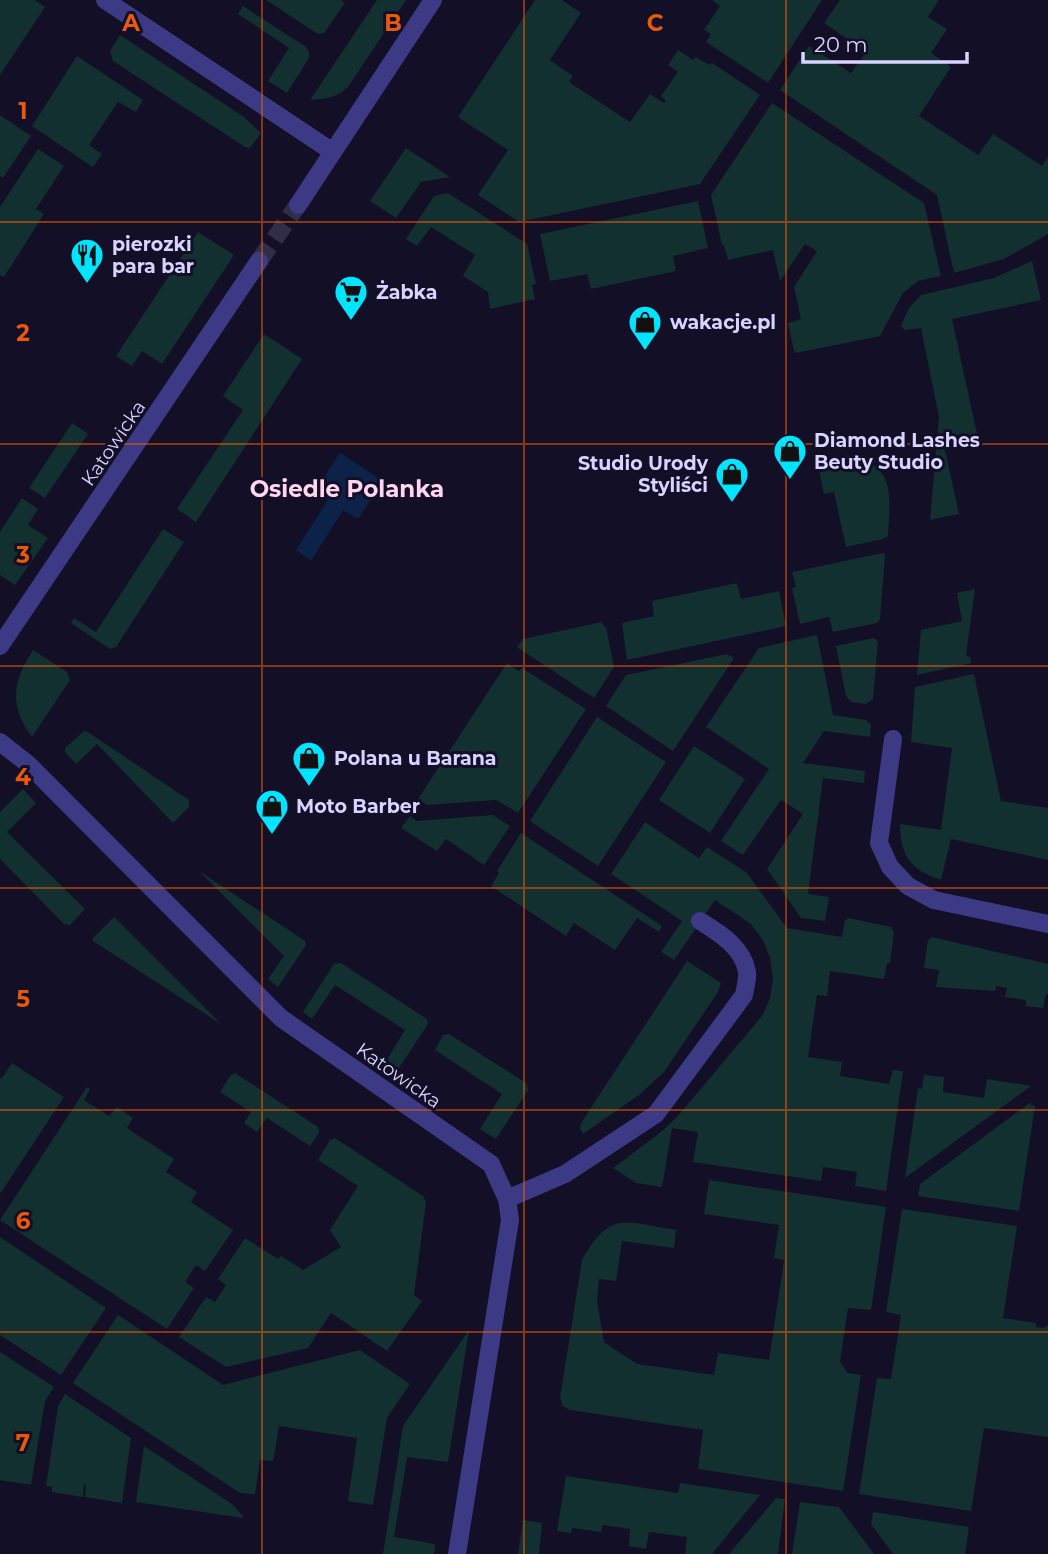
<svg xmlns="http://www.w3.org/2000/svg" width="1048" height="1554" font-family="Montserrat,sans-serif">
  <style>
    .green { fill: #12302f }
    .water { fill: #0c2248 }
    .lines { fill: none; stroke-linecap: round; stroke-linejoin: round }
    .minor-tunnel { stroke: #312d47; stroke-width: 18; stroke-dasharray: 18 9; stroke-linecap: butt }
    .minor { stroke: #3d3a85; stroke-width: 18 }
    .grid { fill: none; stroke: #e8590c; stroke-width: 2; stroke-opacity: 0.55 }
    .labels { text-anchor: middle; stroke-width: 6; stroke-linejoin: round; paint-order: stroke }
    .poi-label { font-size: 19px; font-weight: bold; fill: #d9d4ff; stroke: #130f26; text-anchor: start }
    .street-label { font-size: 19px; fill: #d9d4ff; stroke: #130f26 }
    .quarter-label { font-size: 23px; font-weight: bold; fill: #ffd6f0; stroke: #130f26 }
    .grid-label { font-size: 23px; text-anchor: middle; font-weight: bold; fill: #e8590c; stroke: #130f26; stroke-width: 6; stroke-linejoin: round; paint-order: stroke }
  </style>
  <rect width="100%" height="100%" fill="#130f26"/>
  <!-- green -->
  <path class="green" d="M0,0h35l10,7 -45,68z
    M266,0h75l4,3 -21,30 -6,1z
    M377,0h29l-58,87c-12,11 -23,12 -38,13z
    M535,0h27l19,13 -31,47 23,16 -4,6 61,40 20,-28 14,9 2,-2 -5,-5 17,-24 -10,-7 10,-15 15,10 3,-3 13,8 3,-2 48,32 -60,89 -181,38 -41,-27 30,-45 -50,-33z
    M712,0h110l-54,83 -62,-41 5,-8 -7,-4 16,-24z
    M840,0h99l-11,17 19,12 -16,24 20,14 -32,49 59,39 15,-21 49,32 6,-9v77l-44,25 -50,14 -17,-78 -157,-105 29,-44 42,27 15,-21 -42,-29z
    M243,6l63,41 3,5v6l-22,35 -19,-12 21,-33 -51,-34z
    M120,35l124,82 17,16 -11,15 -5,-1 -132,-86 -3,-10z
    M77,56l66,44 -7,12 -18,-10 -29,43 13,9 -9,13 -61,-41z
    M772,103l152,100 17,73 -23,5 -15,12 -23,43 -84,17 -2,-2 -6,-28 13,-4 -7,-32 23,-36 -12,-7 -25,37 -7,-31 -45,10 -4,-15h-2l-11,-50z
    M0,115l31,21 -28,42 -3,-2z
    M406,148l44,29 -29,5 -25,36 -26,-17z
    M38,149l26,17 -28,43 8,5 -40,63 -4,-2v-68z
    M448,193l79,51 9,40 -4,1 3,14 -45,10 -2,-17 -25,-16 12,-21 -44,-28 -14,19 -11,-7 28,-43z
    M698,201l10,47 -35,8 3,15 -85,18 -4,-15 -37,7 -10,-47z
    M198,232l36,23 -72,109 -20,-13 -10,15 -16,-10z
    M1032,261l9,39 -89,19 27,124 -34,7 14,64 -29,6 9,-103 -18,-89 -16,2 -4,-4 8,-18 12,-13 73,-17z
    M264,334l38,25 -106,163 -19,-13 66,-99 -20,-14z
    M72,423l16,11 -43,64 -16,-10z
    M848,455c49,10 42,41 40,81l-5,3 -37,8 -12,-55 -10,2 -7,-34z
    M22,498l16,11 -10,16 20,13 -33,47 -15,-10v-43z
    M163,529l21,13 -68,105 -6,2 -39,-26 3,-5 22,14z
    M883,553l2,2 -5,64 -3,4 -44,9 -4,-15 -29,7 -8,-36 4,-1 -4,-15z
    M737,583l4,16 38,-8 7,35 -159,34 -5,-37 32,-7 -2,-15z
    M975,589l-9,66 4,2 1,6 -54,12 4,-45 41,-9 -5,-28z
    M602,622l2,5h2l8,40 -20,31 -77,-51 6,-8z
    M817,635l16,80 33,5 5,5 -1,12 -46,-6 -21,32 62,8 -1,12 -41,-5 -15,116 21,3 -4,24 -24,-3 -34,-49 36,-55 -22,-14 -38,55 -22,-14 48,-72 -63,-42 53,-79z
    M874,638l4,4 -5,57 -7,5 -15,-2 -5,-6 -10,-50z
    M33,650l34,22 3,8 -38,57c-23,-31 -20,-55 1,-87z
    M727,654l7,4 -61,93 -67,-45 20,-31z
    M507,663l12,8 3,-3 64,41 -68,104 -22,-13 -69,5 -9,-6z
    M974,674l27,127 47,7v52l-97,-21 -10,41c-30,-10 -41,-24 -41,-56l41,6 11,-82 -41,-6 4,-55z
    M597,717l69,45 -68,104 -68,-45z
    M86,731l103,69v7l-16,16 -76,-79 -21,20 -11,-12v-4l18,-16z
    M694,746l51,33 -35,54 -51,-33z
    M23,789l13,14 -29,29 78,77 -15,16 -6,-1 -64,-65v-47z
    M493,815l17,11 -26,39 -38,-26 -9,12 -36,-23 9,-12 7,5z
    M645,822l54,36 8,-11 40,26 40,55 55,9 3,-17 4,-2 42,9 3,5 -4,31h-3l-3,16 -54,-8 -3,25 -10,-1 -9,62 34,5 -2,14 49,8 4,-14 10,1 -17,120 -31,-5 2,-14 -34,-5 -2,14 -128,-19 5,-30 -26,-4 -10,59 -26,-4 -23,-15 48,-36 16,-15 85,-101 8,-18 3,-20 -3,-20 -7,-18 -12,-16 -36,-24 -41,60 -13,-8 21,-31 -71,-47z
    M521,833l141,93 -3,6 -22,-14 -22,32 -41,-27 -8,13 -75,-50 8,-13 -2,-2z
    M199,871l106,70 1,4 -28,42 -10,-8 16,-23z
    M114,917l107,107 -128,-83v-3z
    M932,937l116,27v30h-2l-3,14 -17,-2v-6l-21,-3 2,-9 -11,-2 -1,5 -59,-4 3,-17 -15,-2 4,-28z
    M687,961l34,22 -3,9 -54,80 -25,23 -56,39 -3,-6 1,-5z
    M341,963l86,56 1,5 -33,50 -12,-8 22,-36 -70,-45 -23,34 -9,-7 31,-48z
    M449,1034l77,49 2,7 -32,49 -16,-10 22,-35 -67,-44 8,-15z
    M12,1063l52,34 -64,97v-116h2z
    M235,1073l83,54 1,6 -9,13 -43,-28 -10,14 -13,-9 7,-11 -31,-20 10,-16z
    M924,1075l20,2 -1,15 41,6 3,-19 44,7 -126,92 13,-90 4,1z
    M87,1087l3,2 -6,11 25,16 8,-9 16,11 -6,10 47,31 -8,13 31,20 -6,10 42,28 -28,41 -9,-6 -11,17 9,6 -27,41 -167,-109z
    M1031,1102v3l4,1 -16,105 -101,-15 2,-12z
    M335,1138l88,58 3,6 -12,93 8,6 -35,50 -56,-38 -23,35 -82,19 -47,-30 27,-40 9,5 11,-17 -8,-6 27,-41 33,21 3,-3 22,14 38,-23 -11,-17 28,-44 -40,-26 12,-20z
    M709,1180l177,27 -15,103 -23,-2 -8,54 8,11 13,2 -18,116 -145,-22 5,-39 -133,-20 -7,-4 -3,-8 22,-138c28,-51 44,-38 94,-30l-2,18 -52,-7 -6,40 -17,-2 -2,22 7,41 33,22 77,11 4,-22 51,7 15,-100 -10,-2 5,-33 -75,-11z
    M902,1209l115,17 -14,92 33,5v4l8,1 4,-3v112l-64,-9 -13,83 -112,-17 18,-116 14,1 10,-64 -15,-3z
    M0,1237l106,71 -45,67 -61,-40z
    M118,1315l105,70 137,-35 50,34 -23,34 -14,87 -25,-4 9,-63 -78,-12 -6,35 -13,-1 -5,34 -15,-1 -167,-110z
    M469,1330l-21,132 -41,-5 -13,80 41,7 -1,10h-51l20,-128z
    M0,1352l54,35 -9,14 -14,84 -31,-5z
    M65,1394l66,44 -9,65 -37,-6 1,-13 -2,1 -1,12 -31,-5v-5l-6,-1 12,-80z
    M144,1446l88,58 11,12v2l-107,-16z
    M566,1476l112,17 2,-10 80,12 -48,59h-27l2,-17 -38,-5 -3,17 -17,-3 1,-17 -27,-4 -2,7 -29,-4 -1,5 -14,-2z
    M776,1498l9,1 -7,55h-49z
    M800,1502l39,5 35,47h-82z
    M873,1512l96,15 -4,27h-72l-22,-30z
    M523,1520l19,3 -3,31h-21z"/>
  <!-- water -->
  <path class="water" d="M340,453l43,28 -25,38 -15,-9 -32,51 -15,-11 32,-50 -13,-9z"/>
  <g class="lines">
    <!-- minor-tunnel -->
    <path class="minor-tunnel" d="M259,261l39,-56"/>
    <!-- minor -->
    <path class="minor" d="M105,0l228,152
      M298,205l135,-205
      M0,646l259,-385
      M893,739l-14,104 11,24 18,19 26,14 114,24
      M0,742l28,22 253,254 210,146 16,35 3,21 -53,334
      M507,1199l58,-25 91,-60 88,-119c1,-7 4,-16 3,-23 -4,-25 -28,-39 -47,-51"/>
  </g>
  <!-- grid -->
  <path class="grid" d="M262,0v1554M524,0v1554M786,0v1554M0,222h1048M0,444h1048M0,666h1048M0,888h1048M0,1110h1048M0,1332h1048"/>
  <!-- icons -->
  <defs>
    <symbol id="restaurant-pin" viewBox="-11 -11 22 30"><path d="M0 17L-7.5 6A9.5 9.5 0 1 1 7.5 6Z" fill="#00e5ff" stroke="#130f26"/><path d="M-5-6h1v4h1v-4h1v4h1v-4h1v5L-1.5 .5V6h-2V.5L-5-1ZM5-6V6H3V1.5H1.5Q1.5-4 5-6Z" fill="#111"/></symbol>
    <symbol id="supermarket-pin" viewBox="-11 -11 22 30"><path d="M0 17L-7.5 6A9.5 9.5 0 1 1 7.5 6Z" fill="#00e5ff" stroke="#130f26"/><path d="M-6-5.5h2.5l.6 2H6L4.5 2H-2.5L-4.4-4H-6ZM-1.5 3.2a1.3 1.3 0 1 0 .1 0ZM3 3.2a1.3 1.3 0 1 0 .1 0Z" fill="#111"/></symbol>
    <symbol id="shop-pin" viewBox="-11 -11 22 30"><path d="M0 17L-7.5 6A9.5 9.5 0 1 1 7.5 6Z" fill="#00e5ff" stroke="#130f26"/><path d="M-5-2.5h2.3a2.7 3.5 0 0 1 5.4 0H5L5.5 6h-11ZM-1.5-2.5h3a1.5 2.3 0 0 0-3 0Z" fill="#111"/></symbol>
  </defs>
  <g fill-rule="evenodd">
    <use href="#restaurant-pin" x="68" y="236" width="38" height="52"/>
    <use href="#supermarket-pin" x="332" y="273" width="38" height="52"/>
    <use href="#shop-pin" x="626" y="303" width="38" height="52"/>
    <use href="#shop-pin" x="771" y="432" width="38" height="52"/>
    <use href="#shop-pin" x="713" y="455" width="38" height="52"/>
    <use href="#shop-pin" x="290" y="739" width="38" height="52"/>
    <use href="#shop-pin" x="253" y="787" width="38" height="52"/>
  </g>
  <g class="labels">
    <!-- poi labels -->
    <g class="poi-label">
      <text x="112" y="251">pierozki<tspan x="112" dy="22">para bar</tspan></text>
      <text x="376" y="299">Żabka</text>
      <text x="670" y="329">wakacje.pl</text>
      <text x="814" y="447">Diamond Lashes<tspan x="814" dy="22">Beuty Studio</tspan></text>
      <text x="708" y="470" text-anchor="end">Studio Urody<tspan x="708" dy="22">Styliści</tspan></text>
      <text x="334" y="765">Polana u Barana</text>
      <text x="296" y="813">Moto Barber</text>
    </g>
    <!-- street labels -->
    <g class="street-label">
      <text transform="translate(113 443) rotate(-56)" y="7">Katowicka</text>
      <text transform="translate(399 1075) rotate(35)" y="7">Katowicka</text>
    </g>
    <!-- quarter labels -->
    <g class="quarter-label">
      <text x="347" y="497">Osiedle Polanka</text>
    </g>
  </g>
  <g class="grid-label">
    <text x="131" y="31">A</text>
    <text x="393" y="31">B</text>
    <text x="655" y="31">C</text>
    <text x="23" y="119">1</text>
    <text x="23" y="341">2</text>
    <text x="23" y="563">3</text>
    <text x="23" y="785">4</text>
    <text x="23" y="1007">5</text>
    <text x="23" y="1229">6</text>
    <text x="23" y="1451">7</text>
  </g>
  <!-- scale -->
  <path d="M803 52v10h164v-10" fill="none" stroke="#d9d4ff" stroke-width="3.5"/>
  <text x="814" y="52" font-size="21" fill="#d9d4ff" stroke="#130f26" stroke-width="5" paint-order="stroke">20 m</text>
</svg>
